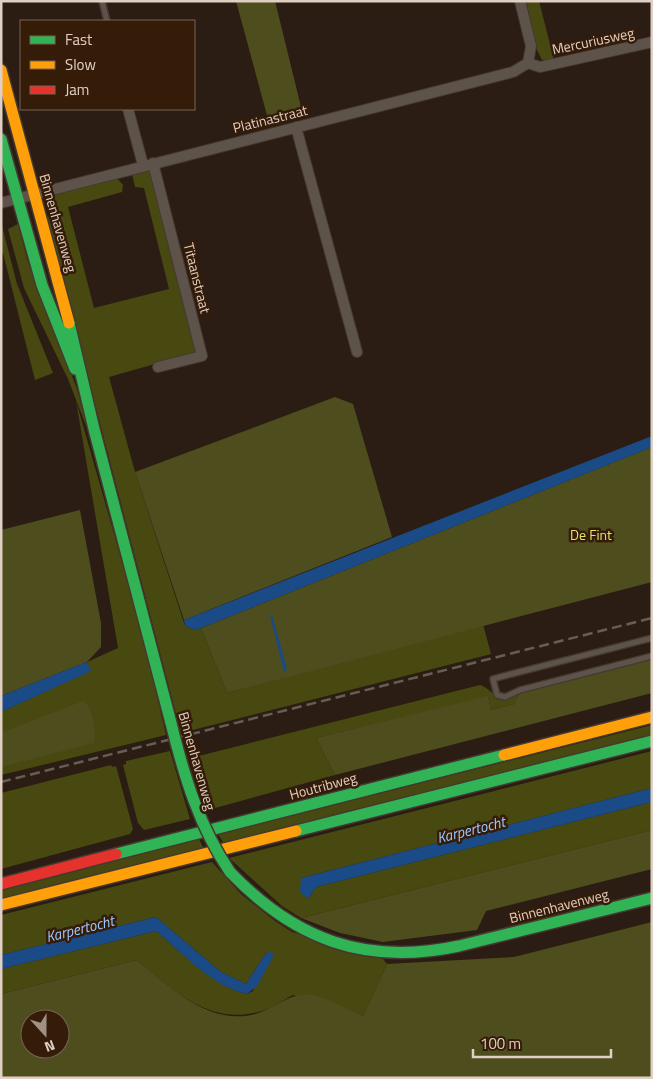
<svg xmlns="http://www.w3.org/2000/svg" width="653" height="1079" font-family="'Titillium Web',sans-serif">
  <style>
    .green { fill: #484911 }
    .forest { fill: #4d4d1e; fill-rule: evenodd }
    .water { fill: #1a4b87 }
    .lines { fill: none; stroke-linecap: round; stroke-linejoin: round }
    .lane-casing { stroke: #453932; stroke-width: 8 }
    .street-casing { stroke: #453932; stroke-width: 12 }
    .fast-casing { stroke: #453932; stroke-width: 14 }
    .slow-casing { stroke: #453932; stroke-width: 14 }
    .jam-casing { stroke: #453932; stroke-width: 14 }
    .lane { stroke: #5e534b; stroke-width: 5 }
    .street { stroke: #5e534b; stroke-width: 10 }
    .fast { stroke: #30b455; stroke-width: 11 }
    .slow { stroke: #ff9f0a; stroke-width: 11 }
    .jam { stroke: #e5322d; stroke-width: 11 }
    .rail { stroke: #665d55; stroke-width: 2.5; stroke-dasharray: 10 5; stroke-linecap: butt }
    .fast-bridge-casing { stroke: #453932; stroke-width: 14; stroke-linecap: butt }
    .fast-bridge { stroke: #30b455; stroke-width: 11 }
    .labels { text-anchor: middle; stroke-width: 5; stroke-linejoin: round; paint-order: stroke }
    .street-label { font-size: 14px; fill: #e0cfc3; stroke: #351c09 }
    .park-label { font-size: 14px; fill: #e0e765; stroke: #351c09 }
    .water-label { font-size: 15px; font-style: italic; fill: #9cc7ff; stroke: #351c09 }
  </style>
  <rect width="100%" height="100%" fill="#2b1d13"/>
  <!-- green -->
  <path class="green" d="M526,1h13l15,59h-12l-5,-10z
    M151,169l46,183 -88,25 26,95 50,154 11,4 5,-2 26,65 256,-69 8,30 -310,79 -113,-432 -24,-83 13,-5 -4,-18 64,-17 6,7 -1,7 -54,15 26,101 75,-19 -25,-101 -9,-1 -3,-13z
    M1,222l16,62 36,89 -18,7 -32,-127h-2z
    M18,224l9,35 50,130 13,47 -22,-57 -44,-91 -16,-59z
    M76,401l67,234 23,100 -165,40v-63l89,-41 -3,-9 31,-14z
    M480,685c9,3 13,10 21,15l8,-1 11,-8 -6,13 -23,6 -3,-13 -172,41 19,37 -127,35 -17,-52z
    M652,725v11l-428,108 -6,-10z
    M170,751l20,68 -46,11 -6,-7 -15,-58 3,-1v-3z
    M652,751v37l-351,90 7,21 8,-12 336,-85v28l-351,88 -19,-12 -53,-48z
    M111,765l1,2 4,-1 17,63 -3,5 -129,35v-76z
    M199,839l5,10 -203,52v-12z
    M212,862l29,32 34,27 17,11 91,27 4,5 -24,52 -70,-21c-11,6 -23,14 -35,17 -49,13 -86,-22 -121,-52l-136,34v-25l155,-38c27,22 56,55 91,63l6,-3 13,-38 -20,31 -25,-12 -65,-55 -155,38v-40z"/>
  <!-- forest -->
  <path class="forest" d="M236,1h39l27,110 -34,8z
    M335,397l18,7 39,133 -208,83 -49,-148z
    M652,447v135l-425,111 -26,-65z
    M80,510l21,113v24l-14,15 -86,34v-166z
    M652,658v35l-317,82 -19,-37 172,-42 3,14 23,-6 6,-13z
    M83,701c11,7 13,31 11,42l-93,24v-34z
    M652,830v39l-166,42 -9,19 -94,12 -43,-9 -39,-15z
    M652,922v156h-651v-84l136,-34c34,28 76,70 124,52 18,-7 29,-19 49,-17 15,1 38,15 53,21l24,-52 127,-7zM30,1019h30v30h-30z"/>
  <!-- water -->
  <path class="water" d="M652,436v11l-451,181 -5,2 -11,-4 -1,-6z
    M272,615l15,54 -3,3 -14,-56z
    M87,662l4,9 -90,41v-16z
    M652,788v14l-336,85 -8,12 -8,-7 1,-14z
    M156,917l65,55 25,12 20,-31 5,-1 3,3 -17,31 -10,8c-36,-8 -64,-41 -91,-63l-155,38v-14z"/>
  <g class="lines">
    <defs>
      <path id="lane" d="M102,1l5,20
        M652,638l-152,39 -7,2 4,16 8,2 15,-7 132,-34"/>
      <path id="street" d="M528,63l12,4 112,-25
        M128,109l15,56
        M296,127l61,225
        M153,163l49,193 -44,11
        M1,203l512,-131 15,-9 3,-17 -11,-45"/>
      <path id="fast" d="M1,139l41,146 33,84
        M69,323l25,106 77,294
        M296,831l356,-90
        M116,854l388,-99
        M230,872c65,68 136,94 229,74l193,-48"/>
      <path id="slow" d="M1,70l68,253
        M504,755l148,-38
        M1,905l295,-74"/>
      <path id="jam" d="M1,884l115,-30"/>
    </defs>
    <!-- lane casing -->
    <use href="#lane" class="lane-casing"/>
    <!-- street casing -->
    <use href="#street" class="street-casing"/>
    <!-- fast casing -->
    <use href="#fast" class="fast-casing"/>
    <!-- slow casing -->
    <use href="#slow" class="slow-casing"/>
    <!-- jam casing -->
    <use href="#jam" class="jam-casing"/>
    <!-- lane -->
    <use href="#lane" class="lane"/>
    <!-- street -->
    <use href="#street" class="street"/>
    <!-- fast -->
    <use href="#fast" class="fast"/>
    <!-- slow -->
    <use href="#slow" class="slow"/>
    <!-- jam -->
    <use href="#jam" class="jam"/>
    <!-- rail -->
    <path class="rail" d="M1,782l651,-164"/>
    <defs>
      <path id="fast-bridge" d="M171,723c13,53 28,103 59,149"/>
    </defs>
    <!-- fast-bridge casing -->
    <use href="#fast-bridge" class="fast-bridge-casing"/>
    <!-- fast-bridge -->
    <use href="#fast-bridge" class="fast-bridge"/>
  </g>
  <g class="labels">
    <!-- street labels -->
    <g class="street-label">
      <text transform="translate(593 41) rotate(-12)" y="5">Mercuriusweg</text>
      <text transform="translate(270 119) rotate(-14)" y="5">Platinastraat</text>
      <text transform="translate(58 223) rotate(74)" y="5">Binnenhavenweg</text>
      <text transform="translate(197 278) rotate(76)" y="5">Titaanstraat</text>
      <text transform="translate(197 761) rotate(74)" y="5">Binnenhavenweg</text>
      <text transform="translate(323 786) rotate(-15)" y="5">Houtribweg</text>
      <text transform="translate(559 906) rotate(-14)" y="5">Binnenhavenweg</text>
    </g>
    <!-- park labels -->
    <g class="park-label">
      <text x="591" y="540">De Fint</text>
    </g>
    <!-- water labels -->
    <g class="water-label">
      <text transform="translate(471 830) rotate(-14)" y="5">Karpertocht</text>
      <text transform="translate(80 929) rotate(-14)" y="5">Karpertocht</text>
    </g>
  </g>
  <!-- border -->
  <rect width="653" height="1079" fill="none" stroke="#e0cfc3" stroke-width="5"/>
  <!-- legend -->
  <rect x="20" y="20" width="175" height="90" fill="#351c09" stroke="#796453"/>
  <rect x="30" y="36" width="25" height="8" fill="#30b455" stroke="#796453"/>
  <text x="65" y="45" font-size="15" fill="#e0cfc3">Fast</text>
  <rect x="30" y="61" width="25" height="8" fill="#ff9f0a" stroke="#796453"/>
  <text x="65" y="70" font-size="15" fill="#e0cfc3">Slow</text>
  <rect x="30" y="86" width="25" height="8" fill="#e5322d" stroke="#796453"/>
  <text x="65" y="95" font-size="15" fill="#e0cfc3">Jam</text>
  <!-- north arrow -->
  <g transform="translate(45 1034) rotate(159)"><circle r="24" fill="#351c09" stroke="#796453"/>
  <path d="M0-4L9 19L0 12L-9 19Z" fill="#a19185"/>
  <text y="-8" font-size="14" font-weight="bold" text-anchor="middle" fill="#e0cfc3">N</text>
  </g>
  <!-- scale -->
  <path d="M473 1049v8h138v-8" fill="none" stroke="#e0cfc3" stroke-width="2.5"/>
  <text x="480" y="1049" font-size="15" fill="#e0cfc3" stroke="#351c09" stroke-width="4" paint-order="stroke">100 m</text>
</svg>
